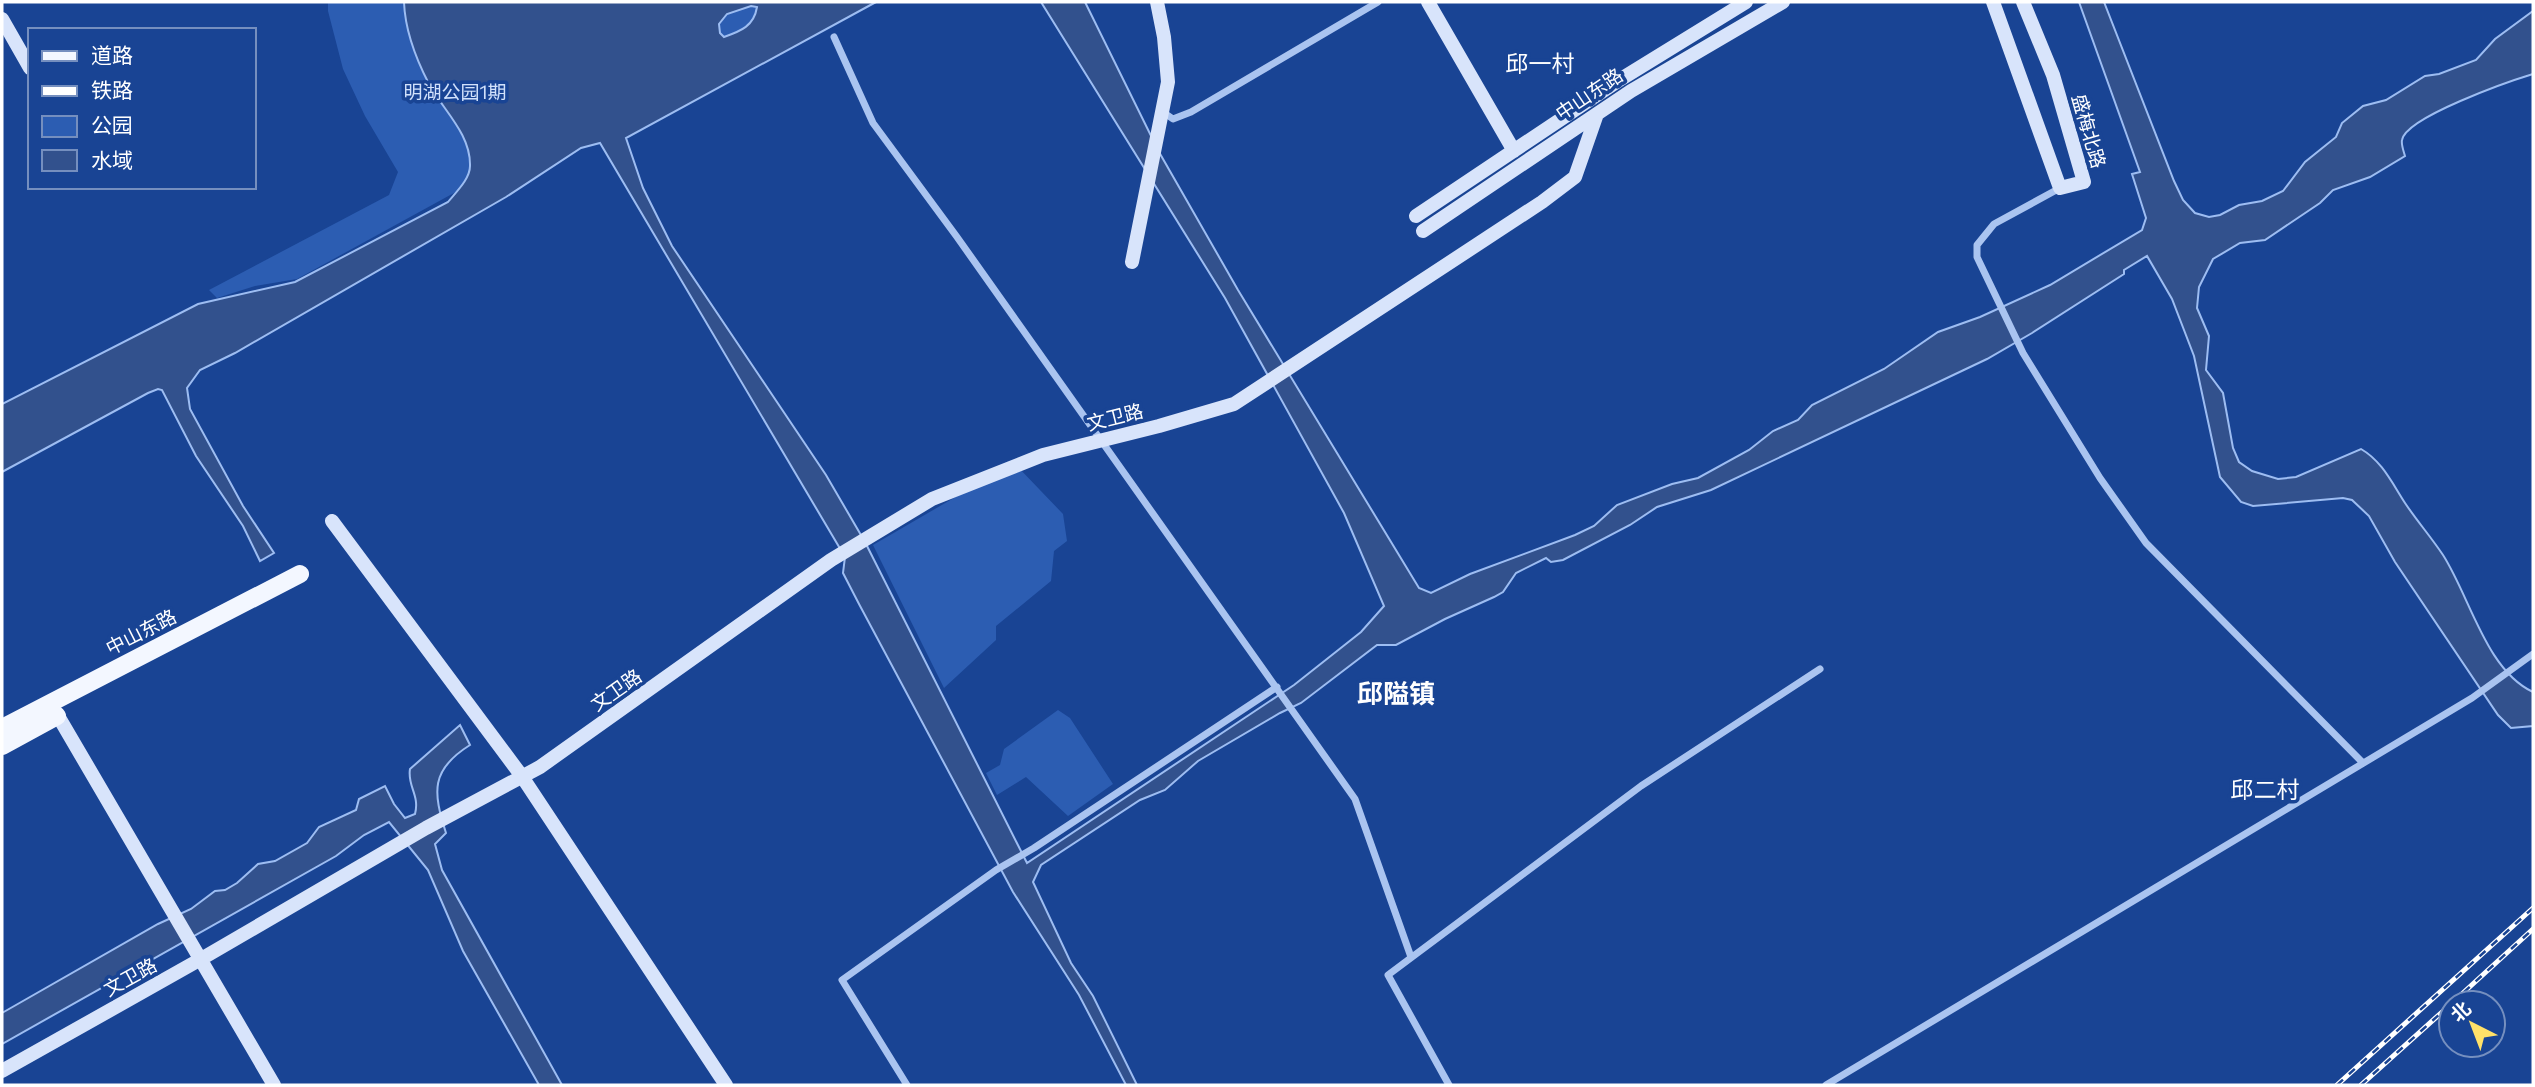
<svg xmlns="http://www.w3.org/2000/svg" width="2535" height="1087" font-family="Commissioner,'Noto Sans SC',sans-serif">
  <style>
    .green { fill: #2c5db2 }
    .water { fill: #32518d; stroke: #9dbdf2; stroke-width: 2; fill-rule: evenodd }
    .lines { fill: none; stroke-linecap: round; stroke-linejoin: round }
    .street { stroke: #aac4f0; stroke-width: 7 }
    .secondary { stroke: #d8e4fb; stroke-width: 14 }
    .primary { stroke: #f3f7ff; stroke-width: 18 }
    .rail-casing { stroke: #fff; stroke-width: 5 }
    .rail { stroke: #194494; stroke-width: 2.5; stroke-dasharray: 8; stroke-linecap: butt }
    .labels { text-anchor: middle; stroke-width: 7; stroke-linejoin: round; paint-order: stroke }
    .park-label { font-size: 19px; fill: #d1e1fb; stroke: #194494 }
    .street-label { font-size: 19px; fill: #fff; stroke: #194494 }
    .quarter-label { font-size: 23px; fill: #fff; stroke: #194494 }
    .district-label { font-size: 26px; font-weight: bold; fill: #fff; stroke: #194494 }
  </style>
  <rect width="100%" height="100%" fill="#194494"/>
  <!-- green -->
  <path class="green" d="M328,2h462l-44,31 -449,246 -42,7 -38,12 -8,-8 180,-95 9,-23 -33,-56 -22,-47 -15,-58z
    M1014,463l49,51 4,27 -13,10 -3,30 -55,45v14l-52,48 -71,-143z
    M1058,710l12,8 43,66 -45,32 -42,-39 -29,18 -11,-22 14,-8 4,-16z"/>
  <!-- water -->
  <path class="water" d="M404,2h472l-250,136 17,50 29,58 154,229 39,67 162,321 267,-178 67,-53 23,-26 -40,-93 -119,-215 -184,-296h44l74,150 79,138 181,298 12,5 39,-19 105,-39 19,-9 23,-21 55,-21 26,-6 51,-28 24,-19 25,-11 14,-15 72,-36 54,-37 42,-15 70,-32 92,-55 4,-12 -14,-44 8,-2 -61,-170h25l70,179 9,19 12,13 14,4 11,-2 19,-10 23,-4 21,-10 22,-29 31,-25 6,-14 21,-17 23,-6 39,-24 14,-2 37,-14 19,-21 38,-28v63c-23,7 -127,43 -131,66 -1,5 2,12 3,16l-35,21 -37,13 -13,13 -55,37 -25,3 -27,16 -14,28 -2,21 12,28 -3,34 17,23 10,55 6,14 13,9 26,8 18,-2 65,-28c21,12 31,34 44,54 12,18 26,34 38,52 27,42 43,115 90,137v34l-22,2 -13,-13 -103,-153 -26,-46 -17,-16 -9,-2 -90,8 -12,-4 -21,-25 -26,-121 -22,-57 -25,-43 -23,14v4l-92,59 -45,26 -276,131 -54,17 -27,18 -67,35 -12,2 -5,-4 -30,15 -13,19 -9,5 -49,22 -49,26h-19l-76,58 -21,10 -82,48 -33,29 -25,10 -99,65 -8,17 38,81 22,33 44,89h-11l-47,-90 -66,-103 -154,-288 -16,-31 2,-16 -245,-414 -19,5 -75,49 -271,156 -35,17 -13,18 3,21 53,97 31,47 -14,8 -17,-35 -47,-70 -34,-66 -4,-1 -10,4 -146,79v-68l196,-100 97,-22 153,-80c8,-10 22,-23 22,-36 1,-32 -27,-56 -41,-82 -13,-25 -24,-54 -25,-82zM751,6l6,1c-3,19 -16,24 -33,30l-4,-4 -1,-9 8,-10z
    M460,725l10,20c-40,25 -37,47 -24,88l-11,11 7,26 120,215h-23l-76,-134 -35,-81 -39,-48 -25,13 -28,21 -334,188v-31l156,-89 33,-15 24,-18 10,-1 12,-7 21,-19 17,-3 32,-18 12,-16 37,-17 3,-11 26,-13 9,18 11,14 10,-4c5,-19 -8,-28 -5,-45z"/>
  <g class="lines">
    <!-- street -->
    <path class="street" d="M834,37l39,86 84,114 398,562 56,158
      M1163,112l10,7 18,-7 187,-110
      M2060,188l-66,36 -17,21v12l46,96 77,125 46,65 217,220
      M907,1085l-65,-105 154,-110 38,-22 243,-161
      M1449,1085l-61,-110 253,-189 179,-117
      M1826,1085l646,-387 61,-44"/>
    <!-- secondary -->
    <path class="secondary" d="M1428,2l86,149
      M1993,2l67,186 24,-6 -31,-107 -30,-73
      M2,19l28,49
      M1416,216l205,-137 125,-77
      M1423,231l208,-140 152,-89
      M1132,262l36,-180 -4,-45 -7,-35
      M332,521l189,254 205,310
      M54,709l220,376
      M2,1071l199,-112 225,-131 114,-61 291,-207 101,-61 111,-44 116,-29 75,-22 308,-202 33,-25 22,-63"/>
    <!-- primary -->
    <path class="primary" d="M2,728l298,-154
      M2,746l55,-30"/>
    <defs>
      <path id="rail" d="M2452,1003l81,-74
        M2337,1085l196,-177
        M2361,1085l90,-81"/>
    </defs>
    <!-- rail casing -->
    <use href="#rail" class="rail-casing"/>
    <!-- rail -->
    <use href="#rail" class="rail"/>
  </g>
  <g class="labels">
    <!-- park labels -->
    <g class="park-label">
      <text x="455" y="99">明湖公园1期</text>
    </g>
    <!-- street labels -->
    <g class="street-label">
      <text transform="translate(1589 94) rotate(-34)" y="7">中山东路</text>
      <text transform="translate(2089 131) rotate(74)" y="7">盛梅北路</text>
      <text transform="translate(1115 417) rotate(-14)" y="7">文卫路</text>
      <text transform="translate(141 632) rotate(-27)" y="7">中山东路</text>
      <text transform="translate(616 690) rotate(-35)" y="7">文卫路</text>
      <text transform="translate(130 977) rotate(-29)" y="7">文卫路</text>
    </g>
    <!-- quarter labels -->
    <g class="quarter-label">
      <text x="1540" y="72">邱一村</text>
      <text x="2265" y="798">邱二村</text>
    </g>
    <!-- district labels -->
    <g class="district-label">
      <text x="1396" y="703">邱隘镇</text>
    </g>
  </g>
  <!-- border -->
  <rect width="2535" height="1087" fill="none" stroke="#ffffff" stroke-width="7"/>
  <!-- legend -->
  <rect x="28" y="28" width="228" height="161" fill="#194494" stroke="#758fbf" stroke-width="2"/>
  <rect x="42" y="51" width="35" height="10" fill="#f3f7ff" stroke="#758fbf" stroke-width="2"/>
  <text x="91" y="63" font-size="21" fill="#ffffff">道路</text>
  <rect x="42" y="86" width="35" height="10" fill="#ffffff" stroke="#758fbf" stroke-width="2"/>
  <text x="91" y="98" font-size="21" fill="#ffffff">铁路</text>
  <rect x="42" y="116" width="35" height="21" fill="#2c5db2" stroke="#758fbf" stroke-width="2"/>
  <text x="91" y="133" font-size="21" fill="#ffffff">公园</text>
  <rect x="42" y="150" width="35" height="21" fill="#32518d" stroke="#758fbf" stroke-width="2"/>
  <text x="91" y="168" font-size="21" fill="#ffffff">水域</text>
  <!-- north arrow -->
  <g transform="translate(2472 1024) rotate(318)"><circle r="33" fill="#194494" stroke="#758fbf" stroke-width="2"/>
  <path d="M0-5L12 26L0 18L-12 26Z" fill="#ffe169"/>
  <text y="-10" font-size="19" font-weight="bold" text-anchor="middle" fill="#ffffff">北</text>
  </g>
</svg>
